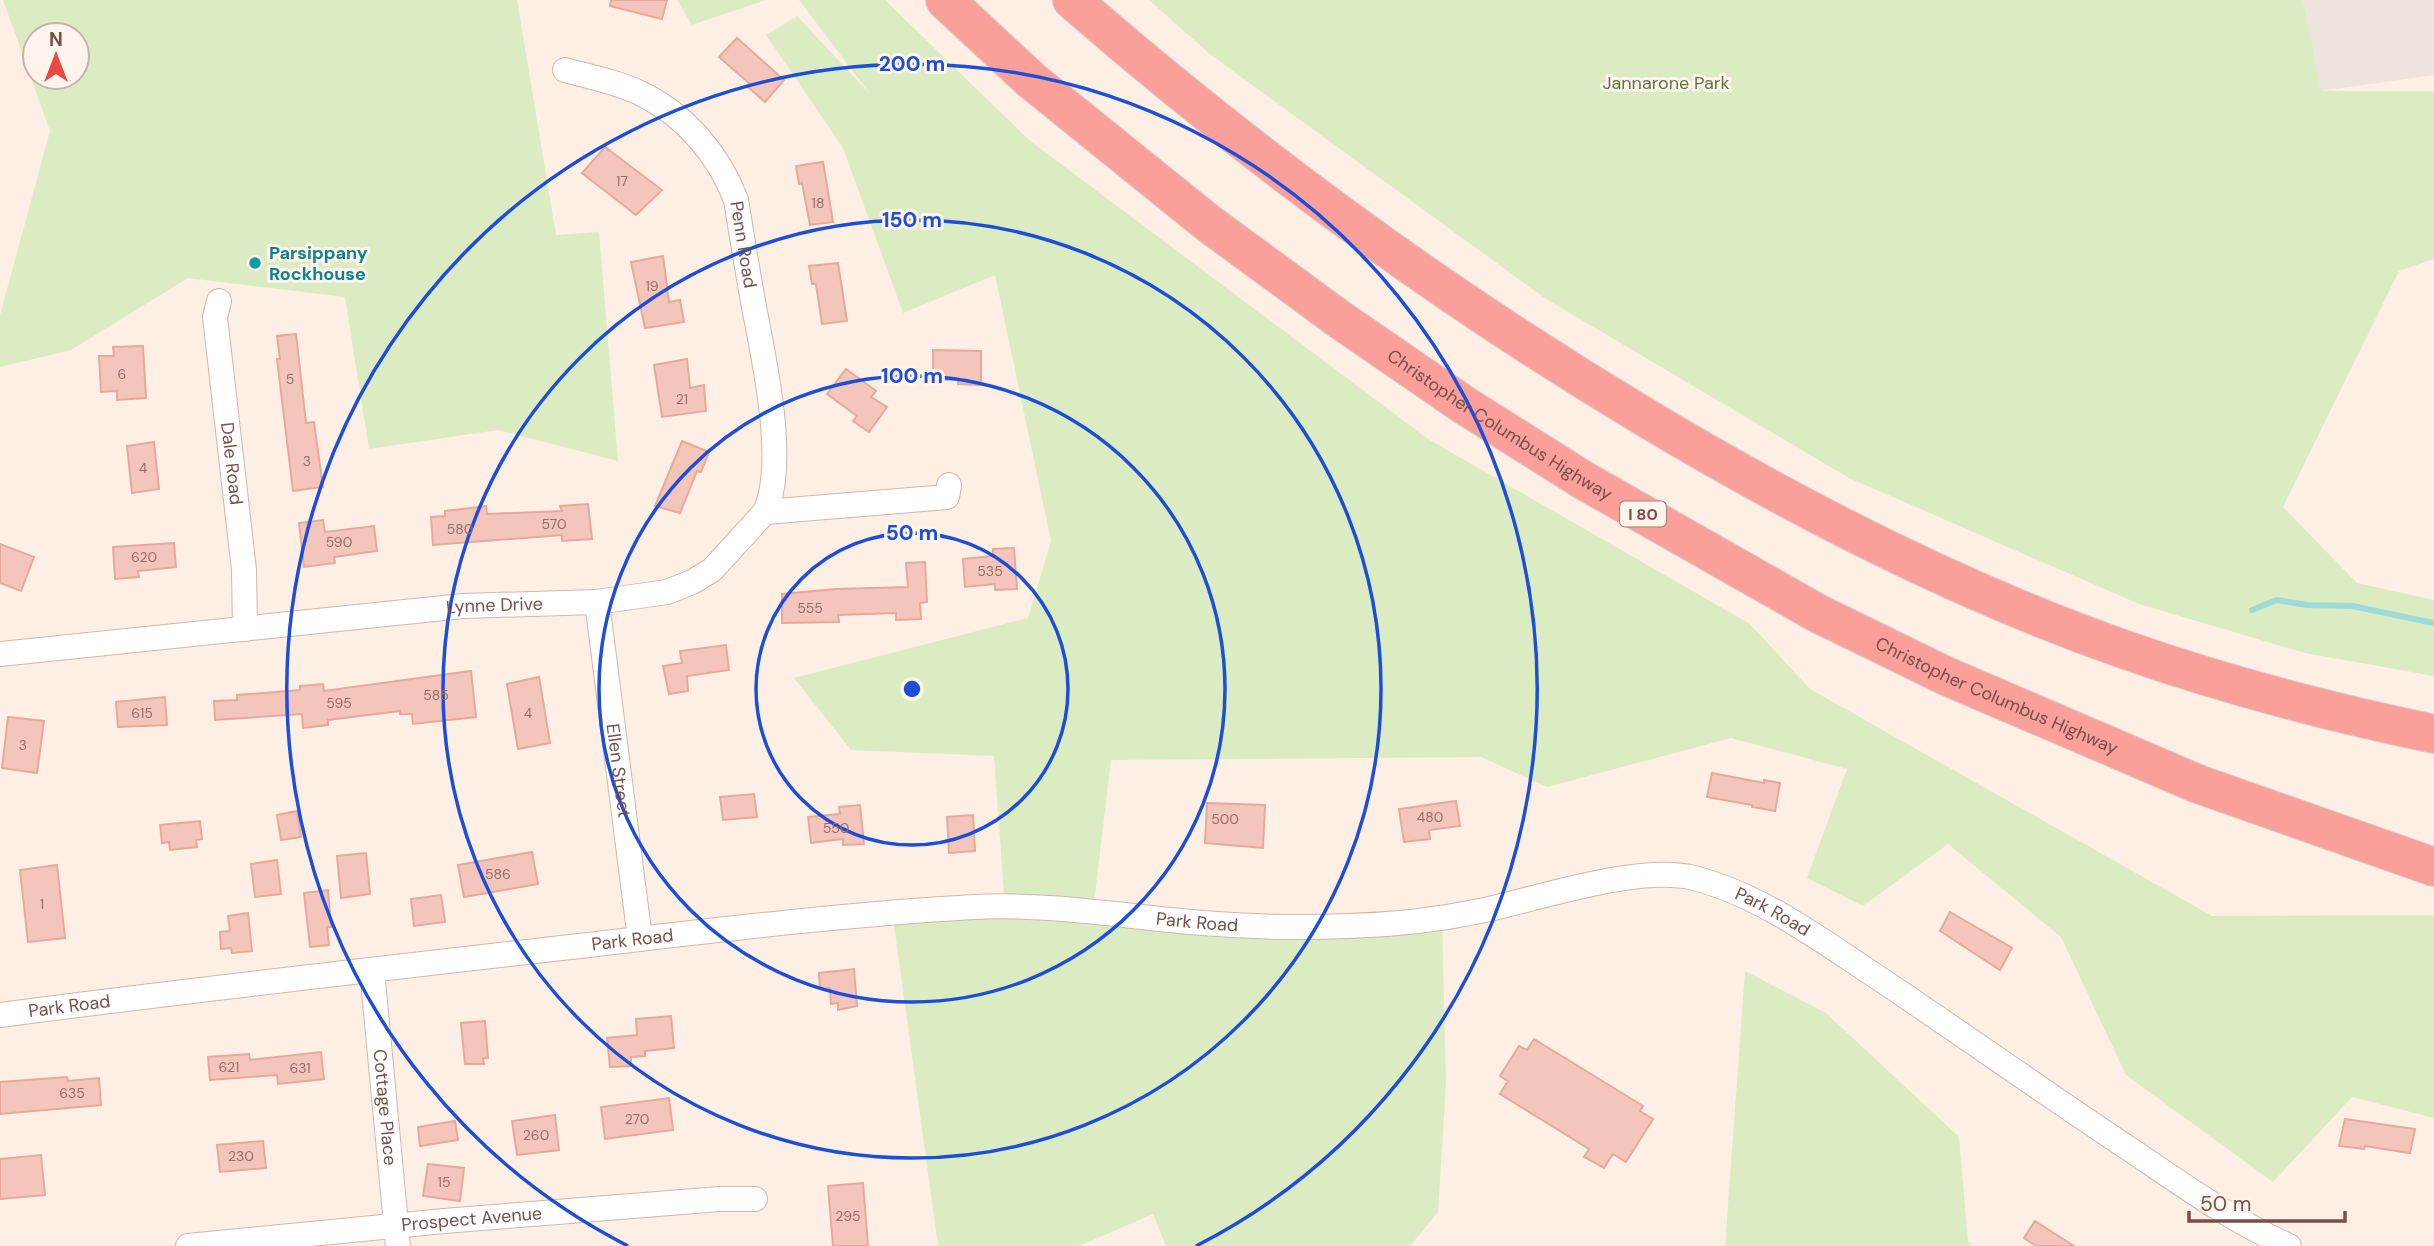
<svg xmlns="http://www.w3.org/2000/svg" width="2434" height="1246" font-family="'DM Sans',sans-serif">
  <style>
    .industrial { fill: #ede3df }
    .green { fill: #dbecc2; fill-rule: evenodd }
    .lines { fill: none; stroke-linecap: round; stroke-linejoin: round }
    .stream { stroke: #9edad8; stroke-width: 6 }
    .building { fill: #f4c6bb; stroke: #e7a99b; stroke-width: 2 }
    .street-casing { stroke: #d1b6ad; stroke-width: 26 }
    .highway-casing { stroke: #d9cecc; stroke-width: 40 }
    .street { stroke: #fff; stroke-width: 24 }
    .highway { stroke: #fa9f99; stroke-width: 38 }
    .ring { fill: none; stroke: #1d4ed8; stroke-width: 3.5 }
    .culture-dot { fill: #0f9aa8; stroke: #fff4ec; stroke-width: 2.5 }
    .labels { text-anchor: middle; stroke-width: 6; stroke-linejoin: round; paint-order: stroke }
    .number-label { font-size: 14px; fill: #966e66 }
    .shield { fill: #fff4ec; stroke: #a0817a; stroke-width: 2 }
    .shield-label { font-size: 16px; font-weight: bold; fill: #775049 }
    .park-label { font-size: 18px; fill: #5a783d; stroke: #fff4ec }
    .street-label { font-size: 18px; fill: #775049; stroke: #fff4ec }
    .culture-label { font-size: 18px; font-weight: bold; fill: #0d838f; stroke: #fff4ec; text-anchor: start }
    .centre { fill: #1d4ed8; stroke: #fff4ec; stroke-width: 3.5 }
    .ring-label { font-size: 21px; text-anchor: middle; font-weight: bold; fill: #1d4ed8; stroke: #fff4ec; stroke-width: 6; stroke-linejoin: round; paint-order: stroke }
  </style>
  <rect width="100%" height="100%" fill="#fdefe4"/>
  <!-- industrial -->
  <path class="industrial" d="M2303,0h131v75l-114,16z"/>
  <!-- green -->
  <path class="green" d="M3,0h514l39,235 43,-3 19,229 -120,-31 -129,19 -24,-152 -157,-19 -117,72 -71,17v-52l50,-184zM35,35h42v42h-42z
    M677,0h89l-74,25z
    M799,0h86l144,140 399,299 322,185 60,65 402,227 222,-1v203l-82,-21 -79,85 -147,-107 -65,-138 -113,-93 -85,62 -56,-28 40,-109 -116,-31 -184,49 -66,-30 -370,3 -18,151 349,8 4,165 -8,128 -28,34h-244l-13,-32 -74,32h-141l-46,-336 113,-3 -11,-151 -143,-6 -57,-72 234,-60 23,-77 -56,-266 -92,38 -60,-165 -77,-113 31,-19 73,78z
    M1149,0h1154l18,91h113v168l-35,12 -116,236 74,76 77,17v76l-129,-23 -166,-49 -290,-126 -303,-179 -335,-244z
    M1745,971l81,42 133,124 9,104 4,5h-247z"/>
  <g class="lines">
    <!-- stream -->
    <path class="stream" d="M2252,610l25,-10 30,5 45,1 82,17"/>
  </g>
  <!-- building -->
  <path class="building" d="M611,0h56l-5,19 -52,-13z
    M737,38l47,42 -19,22 -17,-15 2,-3 -31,-27z
    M605,147l57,43 -26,25 -54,-42z
    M823,162l10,60 -23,3 -8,-42 -3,1 -3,-18z
    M663,256l6,46 11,-2 4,22 -39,6 -14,-66z
    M838,263l9,58 -25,3 -6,-40h-4l-3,-18z
    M296,334l10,89 8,-1 9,65 -30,4 -16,-132h3l-3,-23z
    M143,346l3,52 -29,2v-9l-16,1 -2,-36h15l-1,-9z
    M933,350l48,1v34l-23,-1v-4h-25z
    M687,359l3,29 14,-3 2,26 -44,6 -8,-52z
    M846,369l30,22 -5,6 16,10 -18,25 -16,-11 4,-5 -30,-22z
    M682,441l27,11 -8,20 -4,-1 -17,42 -25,-7z
    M154,442l5,47 -27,4 -5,-47z
    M588,504l4,35 -30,2v-6l-129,10 -2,-28 14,-1v-5l41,-5 1,8 75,-3 -2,-5z
    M323,520l2,12 49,-6 3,25 -43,6 1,6 -31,4 -5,-44z
    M174,543l2,24 -38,4 1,6 -24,2 -2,-32z
    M0,544l34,13 -13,34 -21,-8z
    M1014,548l3,41 -22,1v-6l-30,3 -2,-28 30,-3v-7z
    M925,562l2,40 -7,1 1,16 -25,1v-7l-58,2 1,7 -57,1v-29l54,-5 72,-2 -2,-24z
    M726,645l3,25 -42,6 1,15 -19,3 -6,-28 19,-3 -2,-12z
    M471,671l5,46 -63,7 -1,-10h-12v-3l-72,9v5l-25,3 -1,-14 -87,6 -1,-19 23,-1v-5l63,-5v-4l23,-2 1,7z
    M539,677l11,66 -32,6 -11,-65z
    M165,697l2,28 -49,2 -2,-25z
    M8,717l36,4 -7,52 -35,-5z
    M1712,773l52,10v-3l16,3 -5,28 -23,-4v-2l-45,-8z
    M754,794l3,23 -34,3 -3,-23z
    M1456,801l4,25 -31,4 1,9 -26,3 -5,-33z
    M1207,803l58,2 -2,43 -58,-5z
    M860,805l4,39 -21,1v-6l-32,4 -3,-26 32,-3 -1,-7z
    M297,811l4,26 -20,3 -4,-25z
    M973,815l2,36 -26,2 -2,-36z
    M200,821l2,18 -6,1 1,7 -27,3 -1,-8 -7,1 -2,-18z
    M532,852l6,32 -74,13 -6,-32z
    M366,853l4,41 -29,4 -4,-42z
    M277,860l4,34 -26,3 -4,-33z
    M57,865l8,73 -37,4 -8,-72z
    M328,890l3,37h-4l2,18 -19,2 -6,-54z
    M441,895l4,27 -31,4 -3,-27z
    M1950,912l62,36 -12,22 -60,-39z
    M248,913l4,38 -20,2 -1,-5 -10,1 -1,-17 10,-1 -2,-15z
    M854,969l3,37 -19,4v-7l-7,1 -1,-16 -10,1 -1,-16z
    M671,1016l3,32 -29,3v5l-14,1v9l-21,1 -3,-29 30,-3 -1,-16z
    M485,1021l3,37h-5l1,6h-19l-4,-41z
    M1534,1039l109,67 -3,5 13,8 -27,43 -13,-8 -9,14 -20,-11 5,-8 -89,-55 8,-13 -8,-5 19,-30 8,4z
    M321,1052l3,27 -46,5 -1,-9 -67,5 -2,-23 41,-3 1,6z
    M67,1077l1,4 31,-3 2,27 -101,9v-32z
    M669,1098l4,32 -68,9 -4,-32z
    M555,1115l4,35 -42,5 -5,-34z
    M2345,1119l70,10 -5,24 -45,-7 -1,3 -25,-3z
    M455,1121l3,19 -38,6 -2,-19z
    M263,1141l3,27 -46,4 -3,-27z
    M41,1155l4,40 -45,4v-40z
    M428,1164l36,4 -4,33 -37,-5z
    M863,1183l5,63h-35l-5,-60z
    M2035,1221l39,25h-38l-12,-8z"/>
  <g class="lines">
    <defs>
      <g id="street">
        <path id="s1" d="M565,70c25,7 53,12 77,24 44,22 77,61 94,106 6,37 12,75 19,112 10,53 32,151 10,200"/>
        <path id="s2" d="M219,301l-4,16 29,253 1,59"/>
        <path id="s3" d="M597,602l43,337"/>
        <path id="s4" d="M0,654l463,-48 134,-4 70,-10 25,-10 20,-12 53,-58 182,-15 2,-12"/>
        <path id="s5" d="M372,970l26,276"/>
        <path id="s6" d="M0,1015c184,-24 368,-45 553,-66 140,-16 280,-34 421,-42 76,-4 153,10 229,16 48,4 97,5 145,3 44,-1 89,-6 132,-15 57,-12 159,-47 214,-33 66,17 124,60 180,97 87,58 172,119 260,177 50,34 99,69 155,94"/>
        <path id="s7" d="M188,1246l256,-25 276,-22h35"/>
      </g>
      <g id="highway">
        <path id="s8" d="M945,0l86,80 177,143 131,96 125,86 119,75 234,133 129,63 252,108 236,83"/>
        <path d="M1072,0c178,155 369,295 571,416 153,92 312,174 480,233 102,36 206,63 311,85"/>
      </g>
    </defs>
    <!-- street casing -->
    <use href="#street" class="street-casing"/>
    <!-- highway casing -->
    <use href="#highway" class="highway-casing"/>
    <!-- street -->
    <use href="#street" class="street"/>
    <!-- highway -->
    <use href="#highway" class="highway"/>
  </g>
  <!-- distance rings -->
  <g class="ring">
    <circle cx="912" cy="689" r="156"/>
    <circle cx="912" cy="689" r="313"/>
    <circle cx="912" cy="689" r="469"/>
    <path d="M628 1246A625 625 0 1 1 1196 1246"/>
  </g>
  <!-- markers -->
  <circle class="culture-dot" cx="255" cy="263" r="7"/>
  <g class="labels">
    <!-- number labels -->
    <g class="number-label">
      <text x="622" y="186">17</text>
      <text x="818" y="208">18</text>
      <text x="652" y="291">19</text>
      <text x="122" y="379">6</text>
      <text x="290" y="384">5</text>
      <text x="682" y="404">21</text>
      <text x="307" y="466">3</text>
      <text x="143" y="473">4</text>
      <text x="554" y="529">570</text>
      <text x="460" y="534">580</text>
      <text x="339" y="547">590</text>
      <text x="144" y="562">620</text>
      <text x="990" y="576">535</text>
      <text x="810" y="613">555</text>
      <text x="436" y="700">585</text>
      <text x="339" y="708">595</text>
      <text x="142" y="718">615</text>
      <text x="528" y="718">4</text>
      <text x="23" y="750">3</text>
      <text x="1430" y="822">480</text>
      <text x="1225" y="824">500</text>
      <text x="836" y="833">550</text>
      <text x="498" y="879">586</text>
      <text x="42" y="909">1</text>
      <text x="229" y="1072">621</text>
      <text x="300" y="1073">631</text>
      <text x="72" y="1098">635</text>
      <text x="637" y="1124">270</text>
      <text x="536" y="1140">260</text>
      <text x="241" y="1161">230</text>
      <text x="444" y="1187">15</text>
      <text x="848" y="1221">295</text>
    </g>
    <!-- shield labels -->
    <rect class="shield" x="1620" y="501.5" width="46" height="25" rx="5"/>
    <g class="shield-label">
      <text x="1643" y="520">I 80</text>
    </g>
    <!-- park labels -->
    <g class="park-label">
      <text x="1666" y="89">Jannarone Park</text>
    </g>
    <!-- street labels -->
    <g class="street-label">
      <text dy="6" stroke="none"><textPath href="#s1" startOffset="271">Penn Road</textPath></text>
      <text dy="6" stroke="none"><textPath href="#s8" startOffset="700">Christopher Columbus Highway</textPath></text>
      <text dy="6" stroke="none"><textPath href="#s2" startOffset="164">Dale Road</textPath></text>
      <text dy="6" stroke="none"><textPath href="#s4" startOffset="497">Lynne Drive</textPath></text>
      <text dy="6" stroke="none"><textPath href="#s8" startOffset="1267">Christopher Columbus Highway</textPath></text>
      <text dy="6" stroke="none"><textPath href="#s3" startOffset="170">Ellen Street</textPath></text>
      <text dy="6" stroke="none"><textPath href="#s6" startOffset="1792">Park Road</textPath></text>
      <text dy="6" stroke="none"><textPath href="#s6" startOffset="1204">Park Road</textPath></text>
      <text dy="6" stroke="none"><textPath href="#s6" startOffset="637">Park Road</textPath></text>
      <text dy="6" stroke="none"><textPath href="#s6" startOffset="70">Park Road</textPath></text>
      <text dy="6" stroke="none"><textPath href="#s5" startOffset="138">Cottage Place</textPath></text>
      <text dy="6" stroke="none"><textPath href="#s7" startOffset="285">Prospect Avenue</textPath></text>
    </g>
    <!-- culture labels -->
    <g class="culture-label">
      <text x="269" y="259">Parsippany<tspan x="269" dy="21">Rockhouse</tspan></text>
    </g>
  </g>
  <circle cx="912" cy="689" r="10" class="centre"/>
  <g class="ring-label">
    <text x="912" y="71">200 m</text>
    <text x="912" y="227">150 m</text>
    <text x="912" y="383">100 m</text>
    <text x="912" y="540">50 m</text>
  </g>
  <!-- north arrow -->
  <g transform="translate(56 56)"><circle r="33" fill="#fff4ec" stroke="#c9b2ab" stroke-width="2"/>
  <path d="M0-5L12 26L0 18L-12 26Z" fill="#ec4945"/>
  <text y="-10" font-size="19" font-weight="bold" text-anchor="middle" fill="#775049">N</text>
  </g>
  <!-- scale -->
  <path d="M2189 1211v10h156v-10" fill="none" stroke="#775049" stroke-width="3.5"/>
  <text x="2200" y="1211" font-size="21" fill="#775049" stroke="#fff4ec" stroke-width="5" paint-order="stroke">50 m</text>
</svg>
